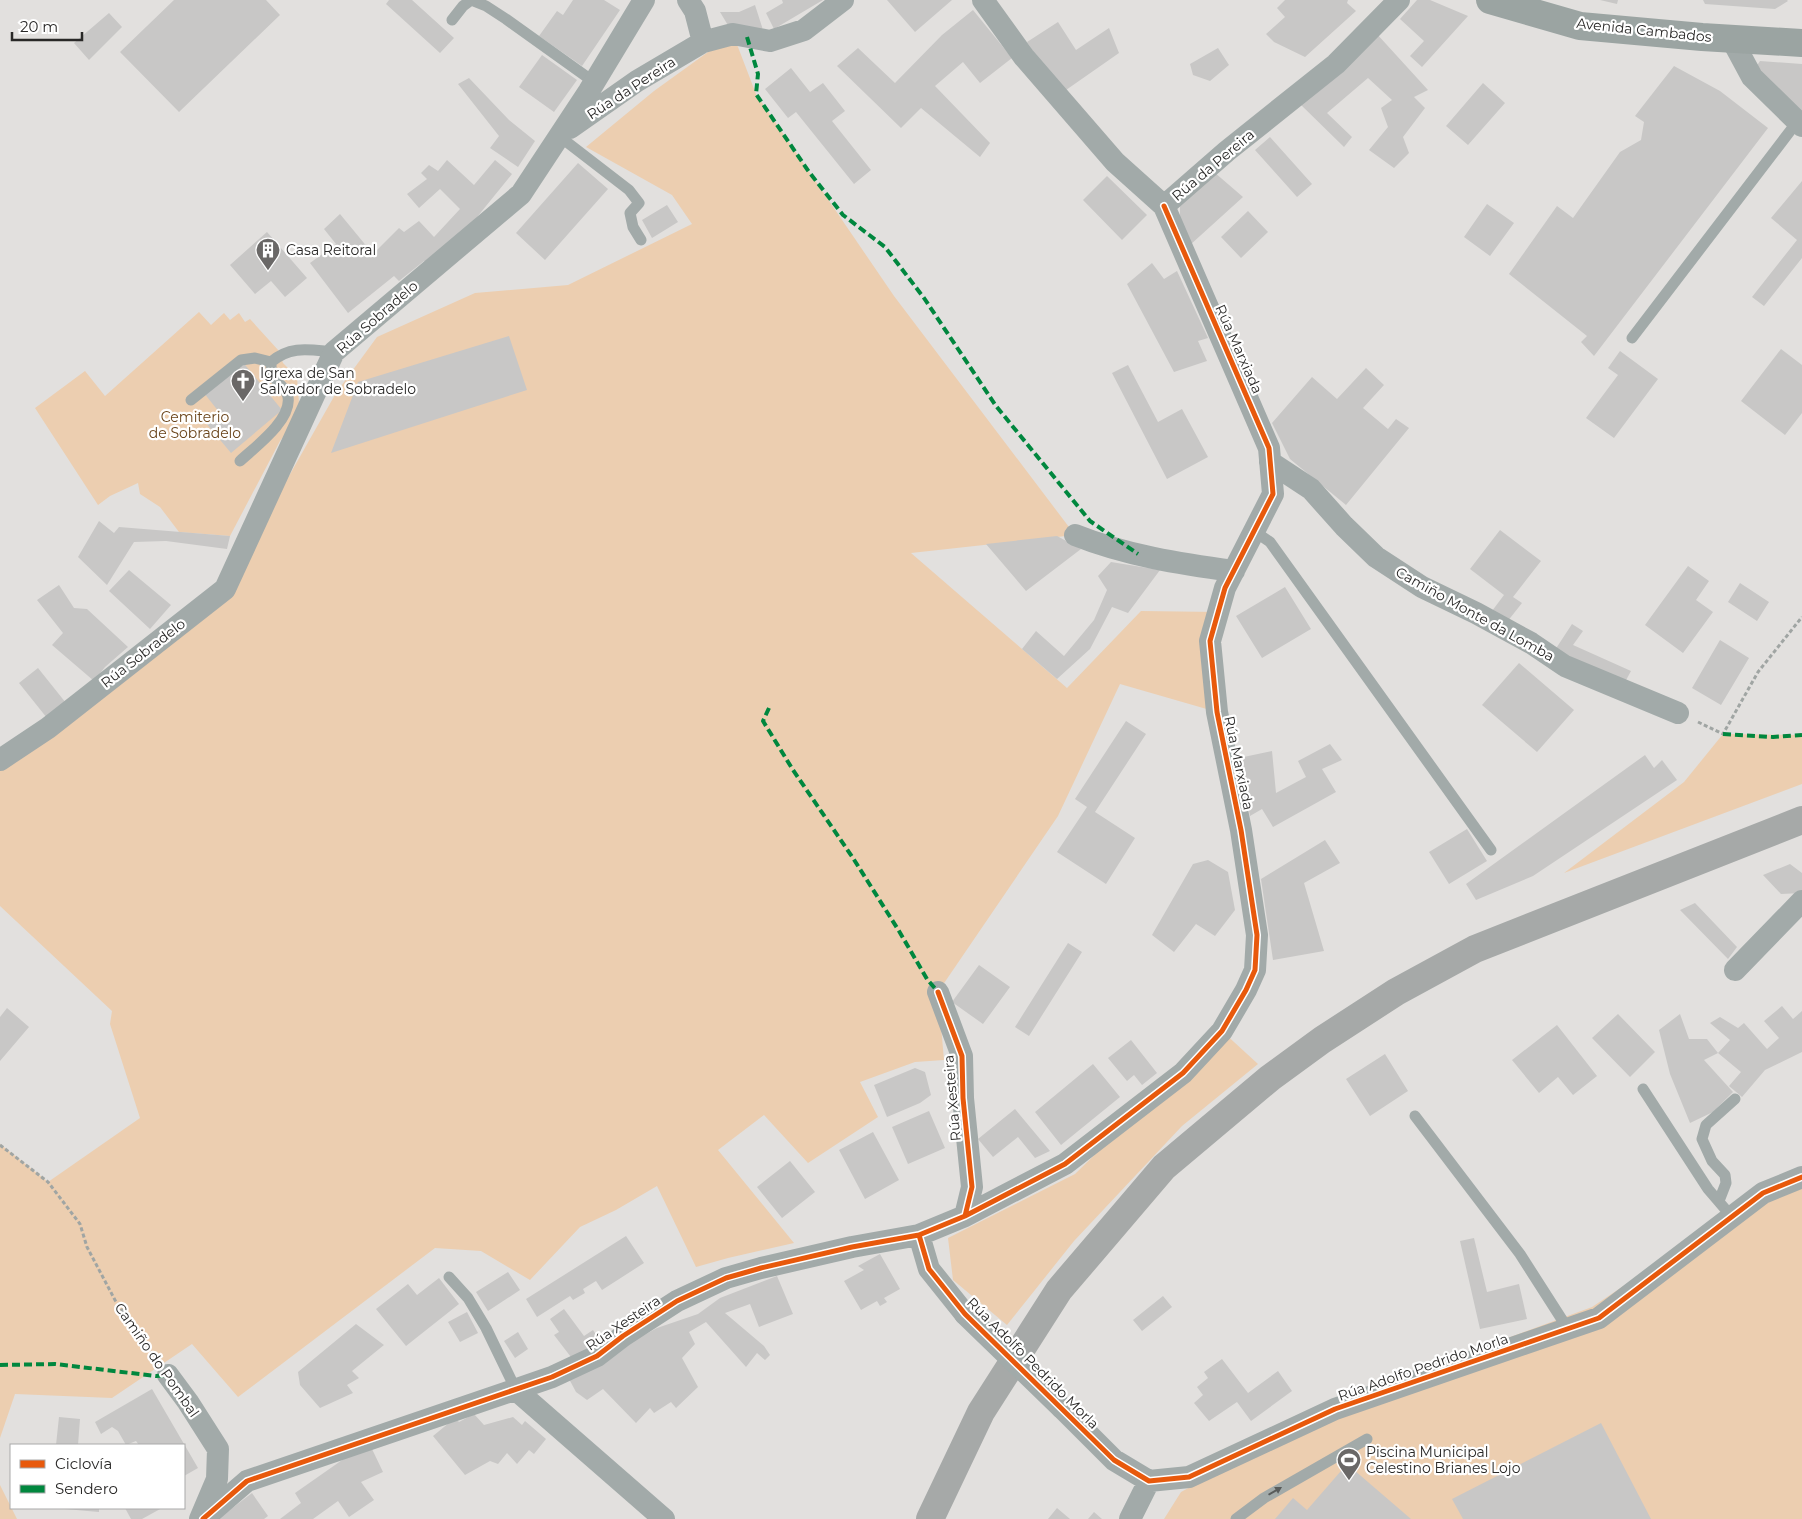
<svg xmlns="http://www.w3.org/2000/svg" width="1802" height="1519" font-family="Montserrat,sans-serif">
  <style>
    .green { fill: #ecceb0 }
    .building { fill: #c8c7c6 }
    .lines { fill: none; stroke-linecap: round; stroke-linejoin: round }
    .path { stroke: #a0a5a3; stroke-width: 3; stroke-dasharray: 4 2.5; stroke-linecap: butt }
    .lane { stroke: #a2aaa9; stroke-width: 11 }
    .street { stroke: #a2aaa9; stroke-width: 22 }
    .primary { stroke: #9ba4a2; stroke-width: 28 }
    .highway { stroke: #a6a9a8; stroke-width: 28 }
    .street-bridge { stroke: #a2aaa9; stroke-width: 22 }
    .quiet { stroke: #00873e; stroke-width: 4; stroke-dasharray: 8 4; stroke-linecap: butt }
    .cycleway-casing { stroke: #fff; stroke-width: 8 }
    .cycleway { stroke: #e8590c; stroke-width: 5 }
    .oneway { fill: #595c5b }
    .labels { text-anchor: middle; stroke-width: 4.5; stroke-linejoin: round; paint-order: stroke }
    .street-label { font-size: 14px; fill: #292827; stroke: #fff }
    .poi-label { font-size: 14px; fill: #292827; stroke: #fff; text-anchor: start }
    .park-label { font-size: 14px; fill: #6a441a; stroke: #fff }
  </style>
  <rect width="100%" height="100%" fill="#e2e0de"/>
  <!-- green -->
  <path class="green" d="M733,34l23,60 138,202 181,239 -164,18 156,135 74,-77 77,1 -1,100 -97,-28 -62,132 -120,176 6,68 -29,2 -55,20 18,35 -70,46 -44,-48 -46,35 76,93 -66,15 -32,9 -39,-81 -41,24 -36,17 -50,53 -49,-29 -46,-3 -197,149 -46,-53 -80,54 -97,-4 -15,44v-294l48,38 92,-64 -30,-94 2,-13 -112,-105v-146l225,-171 111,-196 41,-56 98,-44 93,-8 124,-61 -20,-29 -86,-48 68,-56z
    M199,312l12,13 13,-12 6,7 9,-7 6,9 5,-3 29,32 4,12 14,14 3,39 -20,25 -50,95 -51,-4 -19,-25 -20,-13 -2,-11 -28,13 -12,9 -63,-97 50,-37 20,25z
    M1723,734l79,1v49l-238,89 120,-91z
    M1222,1031l36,33 -76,62 -108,115 -67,84 -54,-45 -5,-42 127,-64z
    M1802,1182v337h-638l17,-27 196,-106 215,-79 171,-114z
    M0,1485l17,34h-17z"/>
  <!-- building -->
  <path class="building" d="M174,0h92l14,15 -101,97 -59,-60z
    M389,0h23l42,38 -14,15 -54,-49z
    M573,0h31l16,10 -38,56 -43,-30 18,-25 6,4z
    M782,0h41l-49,29 -8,-16 17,-10z
    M887,0h65l-37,32z
    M1285,0h63l-1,3 9,8 -51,46 -31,-15 -8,-8 19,-17 -8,-9z
    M1417,0h13l38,16 -46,51 -12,-11 14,-15 -24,-22z
    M1600,0h18l-1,4z
    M1703,0h84l1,1 -13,8 -70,-5z
    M755,5l8,25 -34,-3 -9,-15h19z
    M973,10l39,48 -32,25 -17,-21 -28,24 55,57 -10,14 -59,-49 -20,20 -64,-62 21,-18 37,35 47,-48z
    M109,13l13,14 -33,33 -15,-17z
    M1058,22l18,28 33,-22 10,25 -53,37 -21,-20 -18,-28z
    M1376,33l52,57 -14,7 11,11 -22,29 6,16 -15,15 -25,-18 19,-23 -7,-19 11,-8 -24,-22 -41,35 25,24 -8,10 -45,-44z
    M1218,48l11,17 -19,16 -17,-6 -3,-11z
    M542,55l35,25 -23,32 -35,-25z
    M1760,61l42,3v50l-48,-44z
    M1674,66l46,25 48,37 -174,228 -13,-14 6,-6 -78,-62 48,-68 16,12 47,-66 21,-12 3,-18 -9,-6z
    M791,68l19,24 13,-9 22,28 -13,10 39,49 -17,14 -58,-72 -8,6 -23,-29z
    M469,78l40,42 26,21 -17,26 -28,-19 9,-12 -41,-52z
    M1483,83l22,20 -37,42 -22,-19z
    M1270,137l42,47 -15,13 -42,-47z
    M447,160l27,25 21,-25 17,14 -39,48 -44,43 -5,-4 -25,20 -5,-5 -46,37 -38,-50 26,-19 -12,-15 16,-15 33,40 26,-26 5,4 15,-11 15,16 26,-28 -20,-20 -21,19 -12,-14 20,-15 -6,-6 8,-8 9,6z
    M578,163l30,26 -63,71 -29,-27z
    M1214,172l29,25 -53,48 -10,-21v-23z
    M1107,176l40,39 -25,25 -39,-40z
    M1802,181v77l-38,48 -12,-9 45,-57 -26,-22z
    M1487,204l27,19 -24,33 -26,-19z
    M667,205l11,17 -26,16 -10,-18z
    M1248,211l20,21 -27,26 -20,-21z
    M267,232l40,46 -22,19 -14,-16 -16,13 -25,-29z
    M1152,263l12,16 13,-8 31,67 -10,3 9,20 -33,11 -47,-88z
    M509,336l18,54 -196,63 27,-71z
    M1781,349l21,16v48l-17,22 -44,-34z
    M1620,351l38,28 -44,59 -28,-20 32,-43 -10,-7z
    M242,361l40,49 -51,43 -25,-30 13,-11 -15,-19z
    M1128,365l30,57 24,-13 26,48 -41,22 -55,-106z
    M1366,368l18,17 -21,23 25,21 8,-10 13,9 -63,77 -56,-46 -18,-36 40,-46 25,22z
    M99,521l15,12 5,-6 111,9 -3,13 -61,-8 -32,1 -27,43 -29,-28z
    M1500,530l41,31 -28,36 9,6 -15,19 -15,-11 12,-16 -34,-26z
    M1057,536l24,13 -55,42 -40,-47z
    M1111,562l49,8 -32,43 -16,-6 -22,42 -33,30 -35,-30 14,-18 28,25 30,-36 13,-30 -9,-14z
    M1688,566l21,15 -13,19 17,12 -30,41 -38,-28z
    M129,570l42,35 -21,24 -41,-38z
    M1740,583l29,19 -12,19 -29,-19z
    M59,585l15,23 13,1 41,38 -23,20 -11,14 -42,-36 11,-12 -26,-33z
    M1285,587l26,42 -49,29 -26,-42z
    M1572,624l11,7 -10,14 58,26 -6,11 -70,-32z
    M1720,640l29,18 -28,47 -29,-17z
    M1519,663l55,47 -37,42 -55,-47z
    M38,668l28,35 -19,15 -28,-35z
    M1126,721l20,13 -51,78 40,26 -29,46 -49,-32 30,-45 -12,-8z
    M1330,744l12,16 -20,9 14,23 -63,35 -11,-18 -12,7 -11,-58 33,-7 4,42 30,-16 -8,-16z
    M1645,755l9,13 8,-8 15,20 -144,96 -57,24 -10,-16z
    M1467,829l20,32 -38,23 -20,-32z
    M1325,840l15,23 -36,20 20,68 -51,9 -12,-81z
    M1208,860l20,12 7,38 -20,26 -19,-12 -22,28 -22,-17 41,-71z
    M1790,864l12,9v20l-21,1 -18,-19z
    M1695,903l42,44 -9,12 -48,-49z
    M1068,943l14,9 -53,84 -14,-9z
    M979,965l31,22 -27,37 -31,-22z
    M1782,1006l11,13 9,-8v41l-37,18 -23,27 -13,-11 12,-14 -23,-19 12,-13 -20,-17 10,-6 18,11 6,-5 23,26 12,-11 -15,-17z
    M7,1008l22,19 -29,34v-44z
    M1618,1014l37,38 -25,25 -38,-39z
    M1680,1014l9,25h18l11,14 -14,7 29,32 -20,20 -23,11 -20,-49 -11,-44z
    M1557,1025l40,51 -24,19 -15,-18 -19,16 -27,-33z
    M1131,1040l26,33 -15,12 -8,-10 -7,6 -19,-23z
    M1385,1054l23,37 -38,25 -24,-37z
    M1093,1064l27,33 -59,48 -26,-33z
    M915,1068l10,4 6,23 -11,8 -33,14 -13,-32z
    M1015,1109l35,42 -15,7 -17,-21 -25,20 -15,-18z
    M929,1111l16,37 -37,16 -16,-37z
    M873,1132l26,48 -34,19 -26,-49z
    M790,1161l25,31 -33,26 -25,-31z
    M626,1236l18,27 -42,27 -6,-9 -13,8 2,4 -12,7 -3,-4 -33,21 -11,-18z
    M1474,1238l13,54 32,-8 8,35 -47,10 -20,-88z
    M880,1254l20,35 -16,9 3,4 -7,4 -3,-5 -16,9 -17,-29 20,-11 -6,-4z
    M508,1272l12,18 -32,21 -12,-19z
    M777,1276l16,38 -34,13 -9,-23 -25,9 39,33 6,9 -5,5 -8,-7 -11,14 -40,-45 -17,10 6,12 -13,14 16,29 -22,21 -5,-6 -17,11 -4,-5 -14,15 -33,-34 -16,11 -11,-8 -8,-15 89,-49 41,-14 22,-16z
    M439,1278l20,26 -53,42 -30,-37 32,-25 9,11z
    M1163,1296l9,11 -30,24 -9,-11z
    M564,1309l20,27 9,-6 9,14 -28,17 -20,-26 5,-3 -9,-13z
    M467,1312l11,21 -18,9 -12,-20z
    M356,1324l28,21 -32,26 7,7 -12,7 6,8 -33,15 -20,-23 -2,-13z
    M518,1332l10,17 -13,9 -11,-17z
    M1222,1359l26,34 30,-22 14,20 -41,30 -14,-19 -28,19 -15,-18 9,-8 -6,-8 11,-9 -4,-6z
    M152,1389l46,79 -14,8v-31h-45l-3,-4 -10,4 -8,-14 -6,-4 -11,7 -6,-12z
    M474,1414l10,11 29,-8 9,8 3,-4 21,18 -12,15 -5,-4 -12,14 -10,-11 -9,11 -8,-3 -25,14 -32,-39 22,-18 4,4z
    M59,1417l21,2 -2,26h-22z
    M1601,1423l50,96h-188l-11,-20z
    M372,1449l11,23 -22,10 13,18 -25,17 -11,-16 -25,18h-33l21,-16 -6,-10 50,-35z
    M1347,1464l64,55h-136l18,-21 14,12z
    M252,1493l16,23 -4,3h-46z
    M65,1508h34v4l-34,-3z
    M125,1508h37l-20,11h-11z
    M1057,1508l13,11h-22z
    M1094,1512l8,7h-14z"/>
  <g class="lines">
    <!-- path -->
    <path class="path" d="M1698,722l25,12 35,-62 44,-55
      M0,1145l48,37 32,42 7,23 28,53 39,57"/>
    <!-- lane -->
    <path class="lane" d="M452,20l11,-14 8,-6 15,6 20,13 88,63
      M559,136l70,54 10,13 -9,10 3,14 8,13
      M1632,338l165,-216
      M191,400l50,-40 14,-2 16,4
      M240,461c15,-14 52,-41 48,-64 -2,-10 -12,-14 -16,-23 -1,-3 -1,-8 -1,-12 20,-17 39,-12 63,-10
      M1254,531l16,11 221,308
      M1643,1089l65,100 24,28
      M1415,1116l105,138 48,75
      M1719,1201l7,-18 -1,-8 -13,-14 -10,-22 4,-14 29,-26
      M449,1277l19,21 18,30 30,62
      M1236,1519l28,-21 103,-59"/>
    <!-- street -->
    <path class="street" d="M688,0l7,11 8,31
      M983,0l41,57 91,105 49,44 63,-55 109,-87 63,-64
      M1731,38l21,39 50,49
      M570,128l67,-47 66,-39 30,-8 37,7 34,-11 39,-30
      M1270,462l41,27 33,37 32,31 46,30 54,26 55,30 34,23 113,47
      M1075,535c50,20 105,29 159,36
      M0,760l48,-32 177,-139 109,-237 187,-158 68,-103 55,-91
      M1735,970l67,-69
      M965,1216l100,-52 118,-91 39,-42 24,-41 9,-20 2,-35 -16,-105 -24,-118 -7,-71 15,-53 48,-94 -4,-46 -105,-242
      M919,1235l10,34 36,45
      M168,1375l20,27 30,47 -1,30 -17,40
      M516,1390l148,129
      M1062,1408l52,52 35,21 40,-4 146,-68 264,-91 164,-125 39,-16
      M203,1519l44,-38 305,-104 45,-21 26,-20 54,-35 49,-23 35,-10 91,-21 67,-12 46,-19 7,-29 -9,-89 -1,-42 -24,-64
      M1130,1519l19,-38"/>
    <!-- primary -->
    <path class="primary" d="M1490,0l90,26 122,11 100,6"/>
    <!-- highway -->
    <path class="highway" d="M930,1519l51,-107 78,-122 105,-123 106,-89 52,-38 74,-48 79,-43 327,-129"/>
    <!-- street-bridge -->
    <path class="street-bridge" d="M965,1314l97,94"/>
    <!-- quiet -->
    <path class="quiet" d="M747,37l11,37 -2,20 53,78 34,43 42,32 39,51 72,108 94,115 48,33
      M769,708l-6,13 30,49 60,88 46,73 28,48 11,13
      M1723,734l50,3 29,-2
      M0,1365l55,-1 101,12 12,-1"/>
    <defs>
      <path id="cycleway" d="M965,1216l100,-52 118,-91 39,-42 24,-41 9,-20 2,-35 -16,-105 -24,-118 -7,-71 15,-53 48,-94 -4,-46 -105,-242
        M919,1235l10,34 36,45 149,146 35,21 40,-4 146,-68 264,-91 164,-125 39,-16
        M203,1519l44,-38 305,-104 45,-21 26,-20 54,-35 49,-23 35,-10 91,-21 67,-12 46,-19 7,-29 -9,-89 -1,-42 -24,-64"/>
    </defs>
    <!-- cycleway casing -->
    <use href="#cycleway" class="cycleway-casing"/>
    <!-- cycleway -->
    <use href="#cycleway" class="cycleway"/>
  </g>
  <!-- one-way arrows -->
  <defs><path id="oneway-solid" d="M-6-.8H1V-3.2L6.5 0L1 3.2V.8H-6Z" transform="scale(1.25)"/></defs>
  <use class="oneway" href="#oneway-solid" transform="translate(1275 1491) rotate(-30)"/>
  <!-- icons -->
  <defs>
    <symbol id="building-pin" viewBox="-11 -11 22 30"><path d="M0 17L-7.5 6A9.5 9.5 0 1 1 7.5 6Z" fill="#6a6867" stroke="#fff"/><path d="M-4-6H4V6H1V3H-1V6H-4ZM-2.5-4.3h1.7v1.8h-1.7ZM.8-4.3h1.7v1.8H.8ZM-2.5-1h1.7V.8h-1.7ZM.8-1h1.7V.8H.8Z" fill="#fff"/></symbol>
    <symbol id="church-pin" viewBox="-11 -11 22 30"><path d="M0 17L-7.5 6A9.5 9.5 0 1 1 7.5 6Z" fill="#6a6867" stroke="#fff"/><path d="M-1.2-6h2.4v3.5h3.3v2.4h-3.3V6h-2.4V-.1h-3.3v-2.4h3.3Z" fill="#fff"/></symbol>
    <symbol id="stadium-pin" viewBox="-11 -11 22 30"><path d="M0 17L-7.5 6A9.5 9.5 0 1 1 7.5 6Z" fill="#6a6867" stroke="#fff"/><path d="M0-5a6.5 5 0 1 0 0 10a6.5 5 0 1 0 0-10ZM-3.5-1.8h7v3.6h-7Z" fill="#fff"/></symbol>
  </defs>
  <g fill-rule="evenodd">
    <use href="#building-pin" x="254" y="236" width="28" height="38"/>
    <use href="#church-pin" x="229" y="367" width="28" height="38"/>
    <use href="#stadium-pin" x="1335" y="1446" width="28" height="38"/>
  </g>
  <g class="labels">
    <!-- street labels -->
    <g class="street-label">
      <text transform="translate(1644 30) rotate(6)" y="5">Avenida Cambados</text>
      <text transform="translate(631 88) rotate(-33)" y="5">Rúa da Pereira</text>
      <text transform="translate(1213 165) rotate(-40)" y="5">Rúa da Pereira</text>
      <text transform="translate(377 317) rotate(-41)" y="5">Rúa Sobradelo</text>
      <text transform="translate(1239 349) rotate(66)" y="5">Rúa Marxiada</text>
      <text transform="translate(1475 614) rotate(29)" y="5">Camiño Monte da Lomba</text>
      <text transform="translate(143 653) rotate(-38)" y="5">Rúa Sobradelo</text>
      <text transform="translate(1239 763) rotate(78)" y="5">Rúa Marxiada</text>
      <text transform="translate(952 1098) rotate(-95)" y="5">Rúa Xesteira</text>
      <text transform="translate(623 1323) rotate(-34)" y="5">Rúa Xesteira</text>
      <text transform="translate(157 1360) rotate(55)" y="5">Camiño do Pombal</text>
      <text transform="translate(1033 1363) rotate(45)" y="5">Rúa Adolfo Pedrido Morla</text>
      <text transform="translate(1423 1367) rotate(-19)" y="5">Rúa Adolfo Pedrido Morla</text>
    </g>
    <!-- poi labels -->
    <g class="poi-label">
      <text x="286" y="255">Casa Reitoral</text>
      <text x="260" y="378">Igrexa de San<tspan x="260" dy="16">Salvador de Sobradelo</tspan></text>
      <text x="1366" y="1457">Piscina Municipal<tspan x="1366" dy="16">Celestino Brianes Lojo</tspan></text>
    </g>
    <!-- park labels -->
    <g class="park-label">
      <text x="195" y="422">Cemiterio<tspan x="195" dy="16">de Sobradelo</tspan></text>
    </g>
  </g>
  <!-- legend -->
  <rect x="10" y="1444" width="175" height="65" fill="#ffffff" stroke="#a9a9a9"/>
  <rect x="20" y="1460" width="25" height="8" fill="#e8590c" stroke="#a9a9a9"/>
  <text x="55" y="1469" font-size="15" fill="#292827">Ciclovía</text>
  <rect x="20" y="1485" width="25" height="8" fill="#00873e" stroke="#a9a9a9"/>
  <text x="55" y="1494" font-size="15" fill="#292827">Sendero</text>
  <!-- scale -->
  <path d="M12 32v8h70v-8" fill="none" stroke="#292827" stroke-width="2.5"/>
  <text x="20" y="32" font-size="15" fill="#292827" stroke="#ffffff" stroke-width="4" paint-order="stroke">20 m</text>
</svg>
